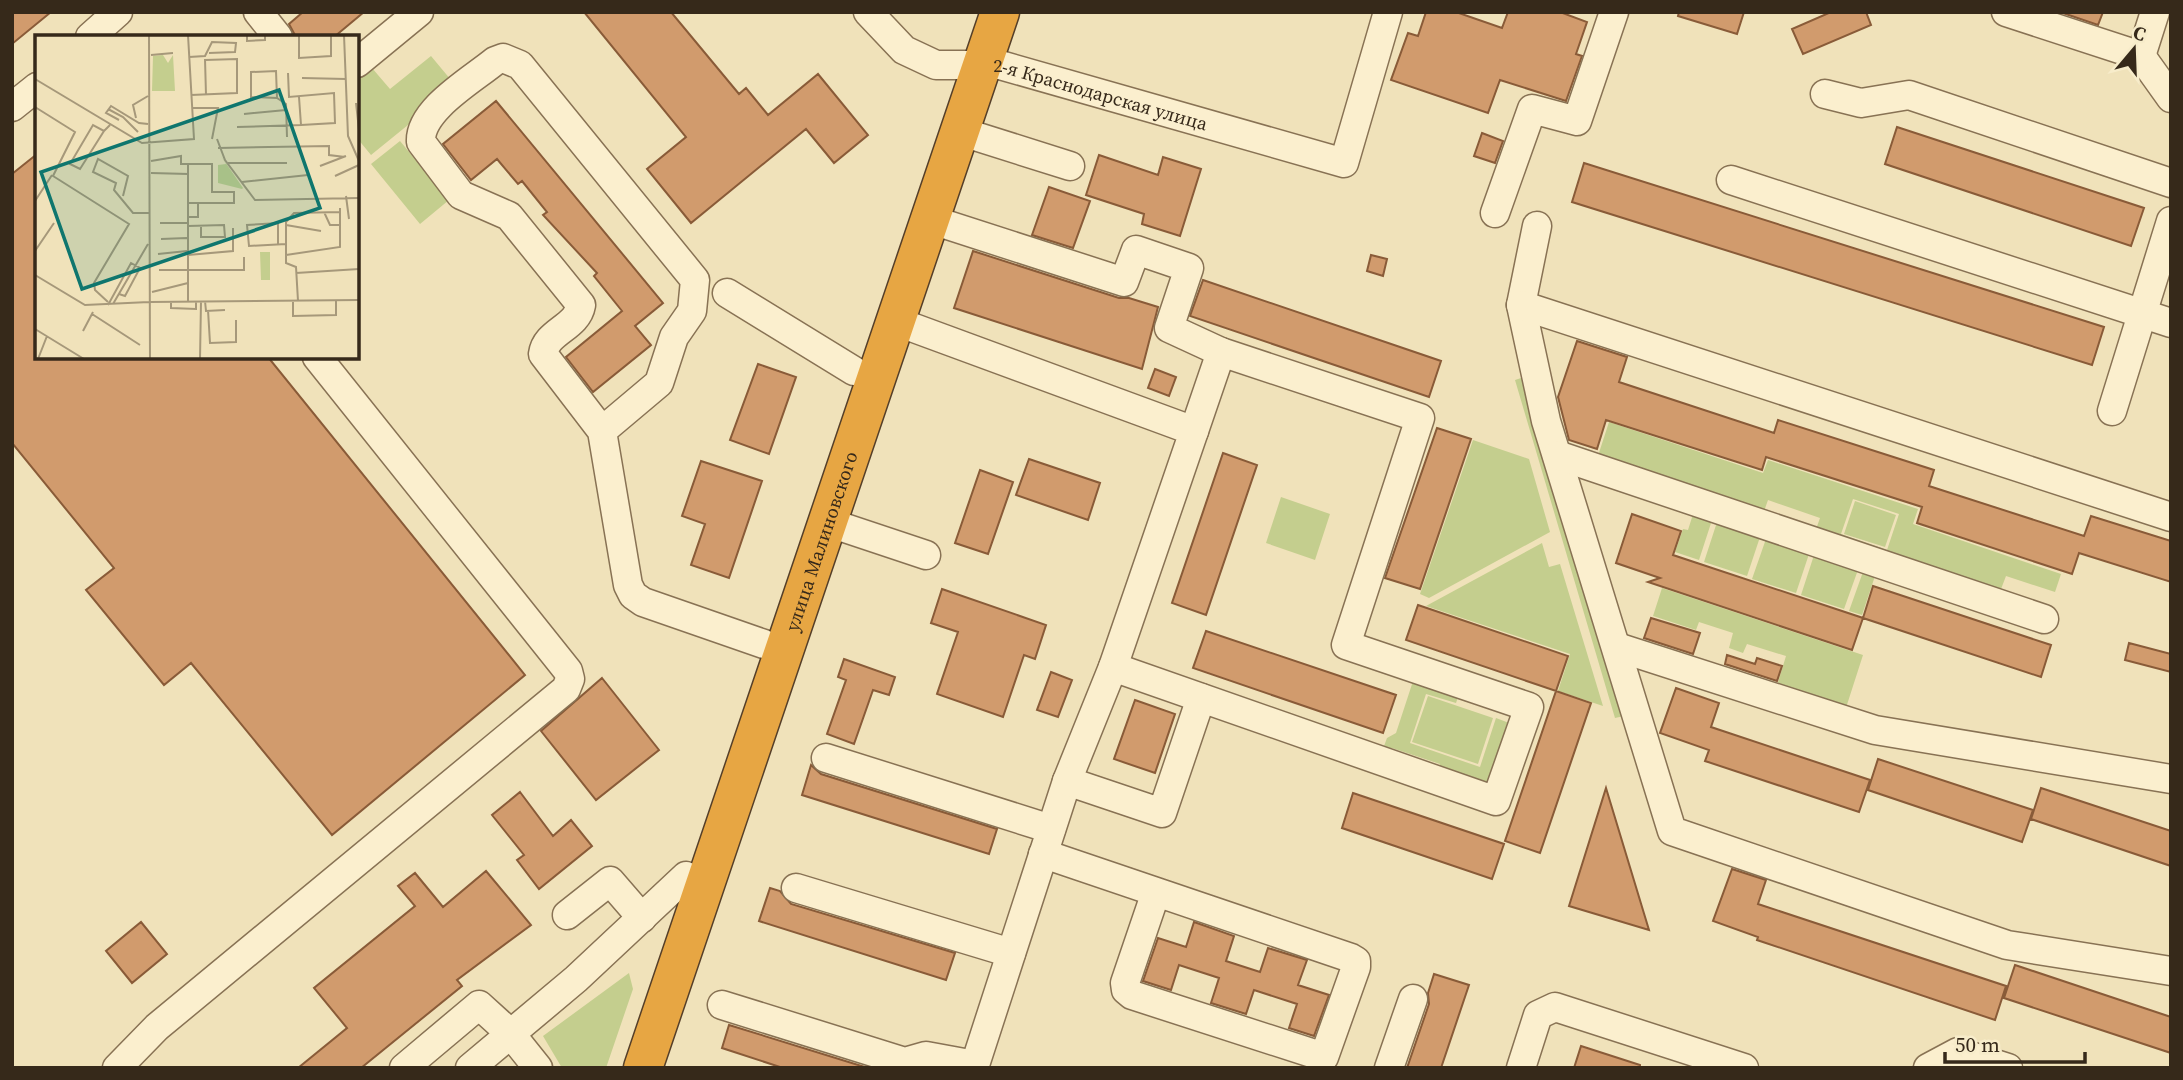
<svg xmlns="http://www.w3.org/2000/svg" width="2183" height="1080" font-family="'Source Serif 4',serif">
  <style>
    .green { fill: #c4ce8e; fill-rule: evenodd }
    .building { fill: #d19b6d; stroke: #895b38; stroke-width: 2 }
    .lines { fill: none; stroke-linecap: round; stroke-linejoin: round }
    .minor-casing { stroke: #887254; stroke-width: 31 }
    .highway-casing { stroke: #553f29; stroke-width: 41 }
    .minor { stroke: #fbefce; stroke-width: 28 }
    .highway { stroke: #e7a643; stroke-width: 38 }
    .labels { text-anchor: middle; stroke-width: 7; stroke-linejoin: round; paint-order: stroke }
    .street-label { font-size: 19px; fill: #36291a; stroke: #f7ecca }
    .inset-road { fill: none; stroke: #a6987a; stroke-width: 2 }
    .view { fill: #0f766e; fill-opacity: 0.15; stroke: #0f766e; stroke-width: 3.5 }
    .inset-edge { fill: none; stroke: #36291a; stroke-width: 3.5 }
  </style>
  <rect width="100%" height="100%" fill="#f0e2ba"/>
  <!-- green -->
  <path class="green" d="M431,56l25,30 -85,69 -14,-17v-57l15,-13 18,21z
    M400,141l49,59 -29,24 -49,-60z
    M1524,377l100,339 -9,2 -100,-338z
    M1609,422l154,51 5,-13 150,49 -5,15 148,50 -6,18 -49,-16 -8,21 -184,-62 6,-17 -52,-18 -6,17 -166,-55zM1853,499l46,15 -12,36 -46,-16z
    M1473,440l56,19 21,73 -121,66 -9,-4z
    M1281,497l49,17 -15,46 -49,-17z
    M1855,501l41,14 -11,32 -41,-13z
    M1694,511l19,6 -14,43 -24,-8 8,-23 5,1z
    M1718,519l43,15 -14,42 -43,-14z
    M1767,536l43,15 -14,42 -44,-14z
    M1542,543l7,24 11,-3 43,142 -45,-15 12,-37 -144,-48z
    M1815,552l44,15 -15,42 -43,-14z
    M1864,569l12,4 -14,42 -13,-4z
    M1662,588l201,67 -19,59 -69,-22 11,-36 -39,-12 -4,9 -14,-5 4,-15 -34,-11 -3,8 -43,-14z
    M1415,675l45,16 -4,12 -30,-9 -16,49 70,24 16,-49 21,8 -24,69 -57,-19 4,-12 -48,-16 -4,11 -8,-2 7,-19 9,-5z
    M1428,696l65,22 -15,46 -66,-22z
    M629,973l4,16 -27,79h-44l-19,-32z"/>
  <!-- building -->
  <path class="building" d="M12,12h39l-39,32z
    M303,12h61l-30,25h-38l-7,-13z
    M584,12h87l68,82 7,-6 22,27 50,-41 50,61 -34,28 -28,-34 -115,94 -44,-54 39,-32z
    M1426,12h30l46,16 6,-16h52l27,10 -11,32 6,2 -16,45 -66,-21 -12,33 -97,-33 17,-47 10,3z
    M1679,12h65l-7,22 -59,-18z
    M1831,12h35l5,13 -68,29 -11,-25z
    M2060,12h43l-5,13z
    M496,101l167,202 -28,23 16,19 -58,47 -27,-35 56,-46 -28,-35 3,-3 -54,-58 4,-3 -25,-31 -4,3 -21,-25 -26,21 -28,-36z
    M1897,127l247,81 -13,38 -246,-82z
    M1482,133l21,8 -8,22 -21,-7z
    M37,154v203h231l257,318 -193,160 -141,-172 -27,22 -78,-95 28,-22 -102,-125v-269z
    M1099,155l59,20 5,-18 38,12 -21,67 -38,-12 2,-10 -58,-19z
    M1584,163l520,164 -12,38 -520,-163z
    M1049,187l41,14 -17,47 -41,-13z
    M973,251l146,47h10l29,9 -16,62 -188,-61z
    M1371,255l16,4 -4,17 -16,-5z
    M1203,280l238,81 -12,36 -239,-81z
    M1577,341l50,16 -8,25 155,51 4,-13 156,50 -5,16 155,50 7,-20 80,25v41l-92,-29 -7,21 -155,-51 5,-16 -156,-50 -4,13 -156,-50 -9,29 -28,-9 -11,-43z
    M758,364l38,13 -27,77 -39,-14z
    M1155,369l21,8 -7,19 -21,-8z
    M1437,428l34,11 -51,150 -35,-11z
    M1223,453l34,12 -51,150 -34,-12z
    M1029,459l71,24 -12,37 -72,-25z
    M701,461l61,20 -33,97 -38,-13 14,-41 -23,-8z
    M980,470l33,12 -25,72 -33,-11z
    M1632,514l49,17 -8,24 190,63 -11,32 -204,-68 12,-4 -44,-15z
    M1873,586l178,59 -10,32 -178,-59z
    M942,589l104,36 -11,34 -11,-4 -21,62 -66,-23 21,-62 -27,-9z
    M1418,605l150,51 -12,35 -150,-51z
    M1651,618l49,15 -7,21 -49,-16z
    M1206,631l190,64 -13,38 -190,-65z
    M2129,643l42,11v18l-46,-12z
    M1727,655l28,9 2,-6 25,8 -5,15 -52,-17z
    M844,659l51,18 -6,18 -16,-5 -19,54 -27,-10 19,-54 -8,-3z
    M1051,672l21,8 -14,37 -21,-7z
    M602,678l57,72 -63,50 -55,-69z
    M1676,688l43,15 -8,24 159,53 -11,32 -154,-51 4,-11 -49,-17z
    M1556,691l35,12 -51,150 -35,-12z
    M1135,700l40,14 -20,59 -41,-14z
    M1878,759l155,51 -11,32 -154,-52z
    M811,765l10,9 176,55 -8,25 -187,-59z
    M1606,788l43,142 -80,-24z
    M2041,788l130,43v35l-140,-47z
    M520,792l33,44 18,-16 21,26 -53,43 -22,-29 7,-5 -32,-40z
    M1353,793l151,51 -12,35 -150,-51z
    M1732,869l34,11 -8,24 248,82 -11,34 -238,-80 1,-3 -45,-16z
    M486,871l45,54 -74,55 5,6 -101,82h-63l49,-40 -33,-40 101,-82 -17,-20 17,-13 28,34z
    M770,888l10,3 11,13 164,49 -9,27 -187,-59z
    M141,922l26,32 -35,29 -26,-32z
    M1194,922l40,14 -8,25 34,11 8,-24 39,12 -9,25 31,10 -15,41 -25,-8 8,-24 -43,-14 -8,24 -35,-11 8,-25 -40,-13 -8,25 -28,-9 15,-43 28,9z
    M2015,965l156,52v36l-167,-55z
    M1434,974l35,11 -28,83h-34l22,-64 -1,-11z
    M729,1025l139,43h-85l-61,-20z
    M1581,1046l59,19v3h-66z"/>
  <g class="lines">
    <defs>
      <g id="minor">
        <path d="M258,12l20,25"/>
        <path id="s1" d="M868,12l36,38 32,15h64l344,98 44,-151"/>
        <path d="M2006,12l135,44 30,42"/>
        <path d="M90,37l28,-25"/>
        <path d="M2141,56l14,-44"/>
        <path d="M357,63l62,-51"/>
        <path d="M1825,94l36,9 48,-8 262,88"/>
        <path d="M12,107l25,-20"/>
        <path d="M959,131l111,35"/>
        <path d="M1731,180l440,143"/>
        <path d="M1495,213l37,-104 45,12 37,-109"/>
        <path d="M929,219l195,63 12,-32 53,18 -20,60 52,24"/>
        <path d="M1537,226l-16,79 25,116 126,410 335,114 164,26"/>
        <path d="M727,293l127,78"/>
        <path d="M1521,305l650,212"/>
        <path d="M895,321l299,110 -81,236 -46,114 -93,287"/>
        <path d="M2112,411l59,-190"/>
        <path d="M602,431l57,-48 15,-46 18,-26 3,-31 -175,-215 -17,-7 -8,3c-23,19 -76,49 -74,81l40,53 48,21 72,89c-4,23 -35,26 -38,49l59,77 26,154 5,10 10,7 121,42"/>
        <path d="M1557,455l487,164"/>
        <path d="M827,522l99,33"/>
        <path d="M1617,647l258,83 296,49"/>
        <path d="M1113,667l383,134 33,-94 -183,-62 74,-227 -199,-66 -27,79"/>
        <path d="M826,758l225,71"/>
        <path d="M1067,781l95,32 39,-115"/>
        <path d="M1043,854l10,3 298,101 5,3v6l-32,90 -192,-62 -6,-5 -1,-7 31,-91"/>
        <path d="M796,888l215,65"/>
        <path d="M567,915l43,-34 32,37"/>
        <path d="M722,1005l183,57 21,-6 49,9"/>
        <path d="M117,1068l40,-41 409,-338 4,-10 -2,-8 -251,-314"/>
        <path d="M404,1068l75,-63 31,28 28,35"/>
        <path d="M470,1068l106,-89 110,-103"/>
        <path d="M1389,1068l24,-69"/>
        <path d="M1521,1068l17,-53 17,-8 189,61"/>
        <path d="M1928,1068l30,-16 50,16"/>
      </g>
      <g id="highway">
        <path id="s2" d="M643,1068l357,-1056"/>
      </g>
    </defs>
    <!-- minor casing -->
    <use href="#minor" class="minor-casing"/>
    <!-- highway casing -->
    <use href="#highway" class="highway-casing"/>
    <!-- minor -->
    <use href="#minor" class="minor"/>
    <!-- highway -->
    <use href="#highway" class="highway"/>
  </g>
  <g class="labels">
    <!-- street labels -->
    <g class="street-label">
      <text dy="7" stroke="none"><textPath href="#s1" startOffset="256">2-я Краснодарская улица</textPath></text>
      <text dy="7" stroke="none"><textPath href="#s2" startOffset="556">улица Малиновского</textPath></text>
    </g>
  </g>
  <!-- overview -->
  <g transform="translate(35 35)">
    <rect width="324" height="324" fill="#f0e2ba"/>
    <path d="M128,20l5,8 5,-8 2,36h-23l1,-35zM186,121l22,32 -1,1 -24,-6v-18l8,-1zM225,217h10v28h-9z" fill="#c4ce8e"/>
    <path class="inset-road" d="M114,0l1,324M212,0v6l18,-1v-5M264,0v23l32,-2v-21M309,0l4,101 11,25M116,20l22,-2M154,22l16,-1 7,-14 24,1 -1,9 -26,1M170,24l1,36M253,38l1,24 45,-4 1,30 -34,2M267,43l44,1M0,44l107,64 52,-4 -6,-104M156,60l46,-2v-34l-32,1M242,63l-1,-27 -25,1v25l26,1 9,6 1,33M321,68l3,27M0,72l40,25 -22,44 76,48 -35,59 1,7 13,12M157,73h26l-6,31M73,74l15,8 15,15M209,79l42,-4M101,83l-3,-13 15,-9M84,85l-13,-7 5,-7 28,17 9,1M202,92l64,-2 -2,-28M69,96l-24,38 -10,-5 23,-39 11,6 6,-6M182,104l8,21 30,40 104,-2M183,113l111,-2v9l16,2M116,126l30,-5v8h7M193,128h59M285,131l26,-10M116,138l37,1v127M153,139v-10h24v28h22v11h-46M300,141l24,-11M207,147l66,-7M88,161l5,-20 -30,-17 -5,13 23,11 -2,7 19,23h16M311,161l3,23M0,166l17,-26M289,177l6,13h10M152,182h11v-14M125,188h27M251,190l35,6M152,191h1l36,-1 1,12h-24v-11M126,204l26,-1M243,210v-22l-31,2 2,21 37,-2M0,216l19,-28M123,219l29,-3M153,220l45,-4v-23M251,220l54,-8v-39M124,235h85v-13M261,238l63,-4M0,240l50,30 64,-3M117,257l36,-9M258,265v16l43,-1v-15M136,266v7l25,1v-8M170,266l1,10 19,-1M263,266l-2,-34 -10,-4v-41l8,-9 46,-1M115,267l209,-2M78,269l35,-60M73,270l23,-42 9,5 -15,28 -6,-2M173,275l2,33 26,-1v-22M57,279l48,31M0,294l49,30M48,296l10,-19M3,324l9,-23M165,324l1,-58"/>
    <path class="view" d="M244,55l41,118 -238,81 -41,-117z"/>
    <rect width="324" height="324" class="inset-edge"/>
  </g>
  <!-- border -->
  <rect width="2183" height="1080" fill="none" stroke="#36291a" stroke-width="28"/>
  <!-- north arrow -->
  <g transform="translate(2134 49) rotate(19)" stroke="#f7ecca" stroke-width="5" paint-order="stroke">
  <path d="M0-5L12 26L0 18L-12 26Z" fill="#36291a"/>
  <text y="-10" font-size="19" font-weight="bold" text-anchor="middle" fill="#36291a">С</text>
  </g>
  <!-- scale -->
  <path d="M1945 1052v10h140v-10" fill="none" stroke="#36291a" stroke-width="3.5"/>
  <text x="1955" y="1052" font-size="21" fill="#36291a" stroke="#f7ecca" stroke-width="5" paint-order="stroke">50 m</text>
</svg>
